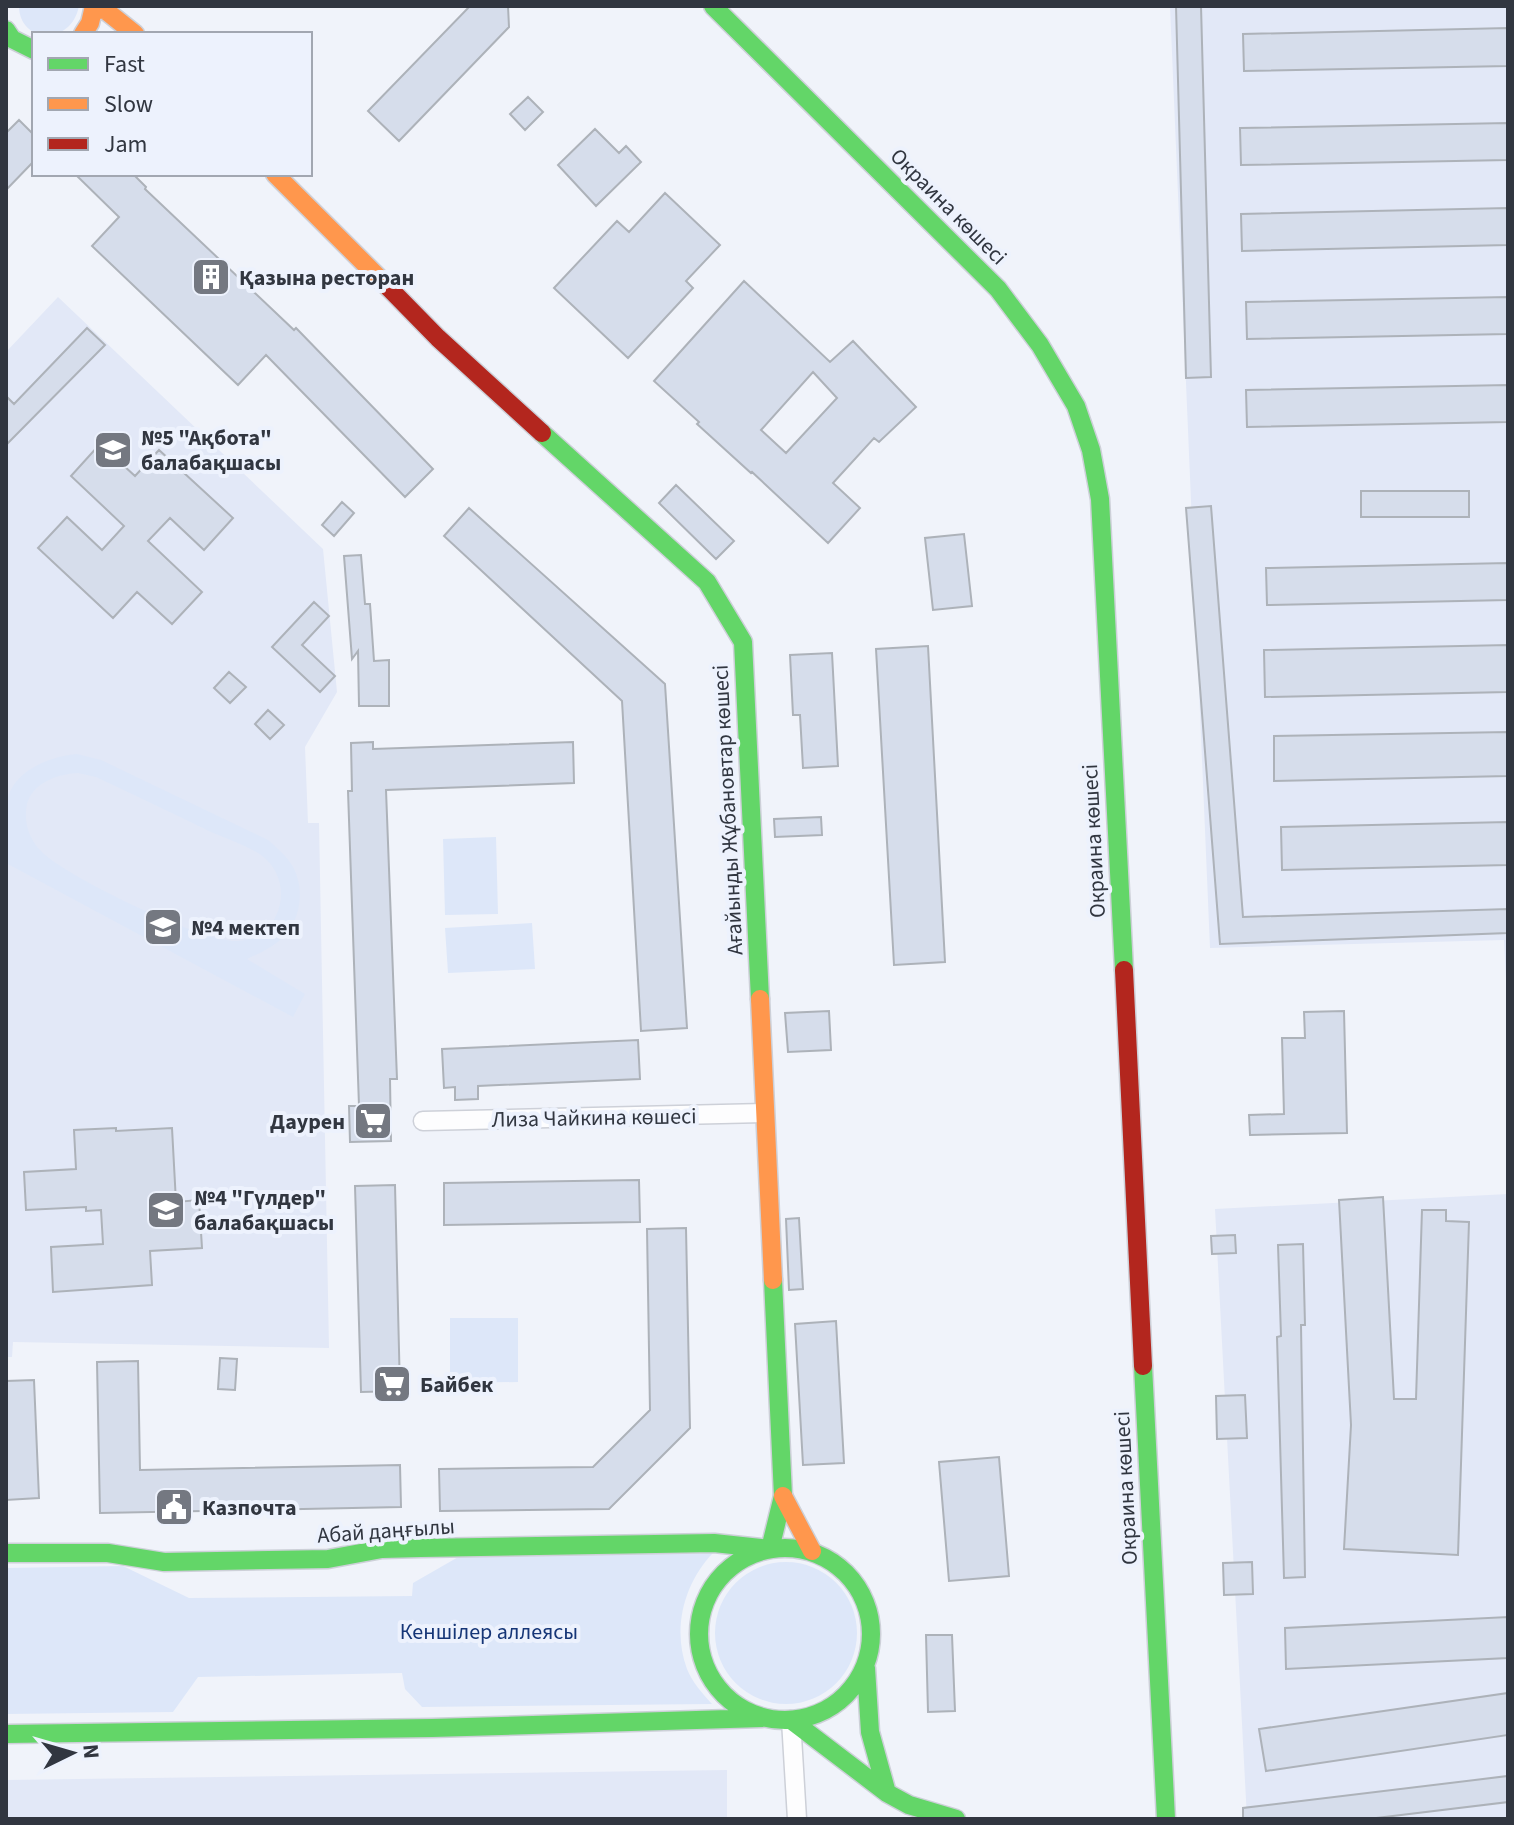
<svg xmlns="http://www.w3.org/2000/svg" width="1514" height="1825" font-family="'Source Sans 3',sans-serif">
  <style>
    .built { fill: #e2e8f7 }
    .green { fill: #dde7f9; fill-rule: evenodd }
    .building { fill: #d6ddeb; stroke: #adb2b9; stroke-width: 2; fill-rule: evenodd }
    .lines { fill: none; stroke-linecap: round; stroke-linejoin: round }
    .street-casing { stroke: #cdd0d8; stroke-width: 21 }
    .fast-casing { stroke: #cdd0d8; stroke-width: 21 }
    .slow-casing { stroke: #cdd0d8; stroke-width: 21 }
    .jam-casing { stroke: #cdd0d8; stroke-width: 21 }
    .street { stroke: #fdfdfe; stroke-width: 18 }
    .fast { stroke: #63d668; stroke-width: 18 }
    .slow { stroke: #ff974d; stroke-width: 18 }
    .jam { stroke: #b3261e; stroke-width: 18 }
    .labels { text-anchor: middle; stroke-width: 8; stroke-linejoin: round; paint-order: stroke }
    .street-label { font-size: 22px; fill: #313640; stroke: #edf2fd }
    .poi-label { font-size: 22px; font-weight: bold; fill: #313640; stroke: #edf2fd; text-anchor: start }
    .park-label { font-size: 22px; fill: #163677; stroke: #edf2fd }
  </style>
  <rect width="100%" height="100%" fill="#f0f3fa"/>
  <!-- built -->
  <path class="built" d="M1170,6h338v1012l-4,-78 -294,8z
    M58,297l265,252 14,143 -32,55 3,76h11l10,525 -316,-6 -1,15h-6v-1005z
    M1508,1194v625h-261l-32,-610z
    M727,1770v49h-721v-39z"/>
  <!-- green -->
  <path class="green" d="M19,6h60c-8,41 -60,37 -60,0z
    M77,754l24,6 167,80c9,8 19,16 25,27 13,24 7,57 -14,74 -10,8 -21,13 -32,18l58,35 -12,23 -287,-154c0,-18 -2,-39 0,-57 4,-34 41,-49 71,-52zM78,773l18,4c38,18 77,36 115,55 16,7 35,13 50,23 35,25 22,83 -23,86 -33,3 -174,-65 -197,-90 -10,-9 -16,-25 -15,-38 0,-28 29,-39 52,-40z
    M496,837l2,77 -53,1 -2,-76z
    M532,923l3,46 -87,4 -3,-45z
    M450,1318h68v64l-68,1z
    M713,1553c-29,30 -41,76 -26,116 5,13 16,25 25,35l-290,3 -17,-18 -3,-16 -204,4 -25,35 -167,2v-146l117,-2 66,32 223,-2 1,-13 47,-27z
    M715 1633a71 71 0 1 1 142 0a71 71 0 1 1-142 0Z"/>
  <!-- building -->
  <path class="building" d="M470,6h38l1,21 -110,114 -31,-30z
    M1176,6h25l10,371 -25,1z
    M1508,28v38l-264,5 -1,-37z
    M528,97l15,15 -18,18 -15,-16z
    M19,120l15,15v26l-28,29v-57z
    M1508,123v37l-267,5 -1,-37z
    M595,129l24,24 7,-7 15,16 -45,44 -38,-41z
    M75,174h58l13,13 -1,2 149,141 2,-2 137,141 -28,28 -139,-142 -28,30 -146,-139 27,-29z
    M665,193l55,52 -34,36 7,7 -65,70 -74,-70 63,-67 12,11z
    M1508,208v37l-266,6 -1,-37z
    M744,281l86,81 23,-21 63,66 -37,35 -5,-4 -41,45 27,25 -32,35 -76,-71 -1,1 -54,-49 2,-2 -45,-41zM813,372l24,26 -51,55 -25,-23z
    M1508,297v37l-261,5 -1,-37z
    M87,328l18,17 -99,100v-49l8,8z
    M1508,385v37l-261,5 -1,-37z
    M100,444l35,32 24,-26 74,68 -29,32 -34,-32 -22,23 54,51 -30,32 -35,-32 -24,26 -75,-70 29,-31 35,33 22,-24 -53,-50z
    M676,485l58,56 -18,18 -57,-56z
    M1361,491h108v26h-108z
    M342,502l12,11 -20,23 -12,-11z
    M1211,506l32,411 265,-8v24l-288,11 -34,-436z
    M469,508l196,176 22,344 -46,3 -19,-330 -178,-165z
    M964,534l8,72 -39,4 -8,-72z
    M361,555l4,49h5l4,57 15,-1v46h-30l-1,-55 -6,8 -8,-103z
    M1508,563v37l-241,5 -1,-37z
    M314,602l15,14 -27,29 33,31 -15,16 -48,-45z
    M1508,645v47l-243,5 -1,-47z
    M928,646l17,316 -51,3 -18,-316z
    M832,653l6,113 -35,2 -3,-53h-7l-3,-60z
    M229,672l17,15 -16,16 -16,-15z
    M268,710l16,15 -14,14 -15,-15z
    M1508,732v44l-234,5v-45z
    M373,742v7l200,-7 1,41 -188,7 11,289h-7l1,62 -41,1 -1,-36h10l-11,-315h4l-1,-48z
    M821,817l1,18 -47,2 -1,-18z
    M1508,822v43l-226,5 -1,-43z
    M829,1011l2,39 -43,2 -3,-39z
    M1344,1011l3,122 -97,2 -1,-20 35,-1 -2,-76h23l-1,-26z
    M638,1040l2,39 -162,7v13l-23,1v-13l-11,1 -2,-39z
    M116,1128v3l56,-3 4,74 23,-2 3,48 -52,3 2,34 -99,7 -2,-45 52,-3 -2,-34 -15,1v-4l-60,3 -2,-38 52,-3 -2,-39z
    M639,1180l1,42 -196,3v-42z
    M395,1185l5,206 -39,1 -6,-206z
    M1383,1197l11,202h22l6,-189h24v11l23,1 -11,333 -114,-6 7,-124 -12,-225z
    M799,1218l4,71 -14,1 -3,-71z
    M686,1228l4,200 -81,81 -169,2 -1,-42 154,-2 57,-57 -3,-181z
    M1235,1235l1,18 -24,1 -1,-18z
    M1303,1244l2,81h-4l4,252 -21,1 -7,-241 4,-1 -3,-91z
    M836,1321l8,142 -41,2 -8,-141z
    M220,1358l17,1 -2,31 -17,-1z
    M138,1361l2,109 260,-5 1,42 -301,6 -3,-151z
    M34,1380l5,118 -33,2v-119z
    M1245,1395l2,43 -30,1 -1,-43z
    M999,1457l10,119 -60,5 -10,-119z
    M1252,1562l1,32 -29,1 -1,-32z
    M1508,1617v41l-222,11 -1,-41z
    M926,1635h26l3,76 -27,1z
    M1508,1693v42l-242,36 -7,-42z
    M1508,1776v26l-140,17h-125v-11z"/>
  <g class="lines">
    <defs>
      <path id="street" d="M423,1121l341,-8
        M791,1720l6,99"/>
      <path id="fast" d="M713,6l285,283 42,56 36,61 15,44 9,49 24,471
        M6,30l6,9 22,11
        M542,433l165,149 36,60 17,357
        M1143,1366l23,453
        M699 1634a86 86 0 1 1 172 0a86 86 0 1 1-172 0Z
        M6,1553h102l56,9 164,-3 54,-10 39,-1 293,-5 56,6 13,-53 -10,-216
        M866,1668l4,64 17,61
        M791,1720l96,73 22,12 47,14
        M6,1734l426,-6 330,-10"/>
      <path id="slow" d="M94,9l11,1 30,24
        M83,34l7,-11 4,-17
        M275,174l114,114
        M760,999l13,281
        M783,1496l29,55"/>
      <path id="jam" d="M389,288l49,50 104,95
        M1124,970l19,396"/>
    </defs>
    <!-- street casing -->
    <use href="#street" class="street-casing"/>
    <!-- fast casing -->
    <use href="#fast" class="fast-casing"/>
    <!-- slow casing -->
    <use href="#slow" class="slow-casing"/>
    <!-- jam casing -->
    <use href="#jam" class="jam-casing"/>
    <!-- street -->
    <use href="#street" class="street"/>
    <!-- fast -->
    <use href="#fast" class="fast"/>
    <!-- slow -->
    <use href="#slow" class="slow"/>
    <!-- jam -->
    <use href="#jam" class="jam"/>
  </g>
  <!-- icons -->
  <defs>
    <symbol id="building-square" viewBox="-11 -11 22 22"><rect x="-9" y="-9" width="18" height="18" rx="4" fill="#747881" stroke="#edf2fd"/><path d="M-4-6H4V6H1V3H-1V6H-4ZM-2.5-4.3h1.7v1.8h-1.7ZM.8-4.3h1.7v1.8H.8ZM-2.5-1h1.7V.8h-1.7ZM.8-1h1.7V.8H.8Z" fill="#fff"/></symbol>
    <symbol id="school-square" viewBox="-11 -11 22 22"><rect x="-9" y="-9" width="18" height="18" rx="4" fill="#747881" stroke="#edf2fd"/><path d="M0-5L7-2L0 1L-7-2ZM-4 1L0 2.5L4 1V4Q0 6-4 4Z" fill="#fff"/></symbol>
    <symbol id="supermarket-square" viewBox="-11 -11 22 22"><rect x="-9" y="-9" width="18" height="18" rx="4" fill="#747881" stroke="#edf2fd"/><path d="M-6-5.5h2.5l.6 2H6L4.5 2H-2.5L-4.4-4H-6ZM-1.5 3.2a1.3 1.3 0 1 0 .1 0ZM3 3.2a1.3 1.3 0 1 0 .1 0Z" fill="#fff"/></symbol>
    <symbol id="civic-square" viewBox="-11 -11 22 22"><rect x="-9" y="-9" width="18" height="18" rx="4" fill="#747881" stroke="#edf2fd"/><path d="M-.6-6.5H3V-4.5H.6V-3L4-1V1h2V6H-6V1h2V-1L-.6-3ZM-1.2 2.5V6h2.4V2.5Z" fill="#fff"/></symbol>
  </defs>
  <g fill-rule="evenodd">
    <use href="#building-square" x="189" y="255" width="44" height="44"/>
    <use href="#school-square" x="91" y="428" width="44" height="44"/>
    <use href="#school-square" x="141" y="905" width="44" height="44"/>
    <use href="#supermarket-square" x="351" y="1099" width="44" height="44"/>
    <use href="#school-square" x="144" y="1188" width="44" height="44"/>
    <use href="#supermarket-square" x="370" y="1362" width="44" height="44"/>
    <use href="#civic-square" x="152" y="1485" width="44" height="44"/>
  </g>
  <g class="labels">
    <!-- street labels -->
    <g class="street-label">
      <text transform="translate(949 206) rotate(45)" y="8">Окраина көшесі</text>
      <text transform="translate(727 810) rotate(-93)" y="8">Ағайынды Жұбановтар көшесі</text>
      <text transform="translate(1093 841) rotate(-93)" y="8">Окраина көшесі</text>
      <text transform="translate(594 1117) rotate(-1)" y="8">Лиза Чайкина көшесі</text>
      <text transform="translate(1125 1488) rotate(-93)" y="8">Окраина көшесі</text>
      <text transform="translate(386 1530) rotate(-4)" y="8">Абай даңғылы</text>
    </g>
    <!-- poi labels -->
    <g class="poi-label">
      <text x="239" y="285">Қазына ресторан</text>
      <text x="141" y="445">№5 "Ақбота"<tspan x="141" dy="25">балабақшасы</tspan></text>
      <text x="191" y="935">№4 мектеп</text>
      <text x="345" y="1129" text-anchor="end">Даурен</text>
      <text x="194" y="1205">№4 "Гүлдер"<tspan x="194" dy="25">балабақшасы</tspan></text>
      <text x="420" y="1392">Байбек</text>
      <text x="202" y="1515">Казпочта</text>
    </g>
    <!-- park labels -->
    <g class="park-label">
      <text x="489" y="1639">Кеншілер аллеясы</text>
    </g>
  </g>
  <!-- border -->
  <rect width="1514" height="1825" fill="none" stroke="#313640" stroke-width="16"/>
  <!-- legend -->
  <rect x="32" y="32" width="280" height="144" fill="#edf2fd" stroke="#a2a7b1" stroke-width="2"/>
  <rect x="48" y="58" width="40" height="12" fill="#63d668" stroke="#a2a7b1" stroke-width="2"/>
  <text x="104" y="72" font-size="24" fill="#313640">Fast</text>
  <rect x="48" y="98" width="40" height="12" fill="#ff974d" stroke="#a2a7b1" stroke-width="2"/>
  <text x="104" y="112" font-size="24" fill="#313640">Slow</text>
  <rect x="48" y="138" width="40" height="12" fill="#b3261e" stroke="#a2a7b1" stroke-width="2"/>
  <text x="104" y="152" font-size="24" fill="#313640">Jam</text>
  <!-- north arrow -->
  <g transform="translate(72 1753) rotate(85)" stroke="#edf2fd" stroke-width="6" paint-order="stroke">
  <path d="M0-6L14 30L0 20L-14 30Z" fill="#313640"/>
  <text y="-12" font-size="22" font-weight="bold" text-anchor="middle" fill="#313640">N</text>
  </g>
</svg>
